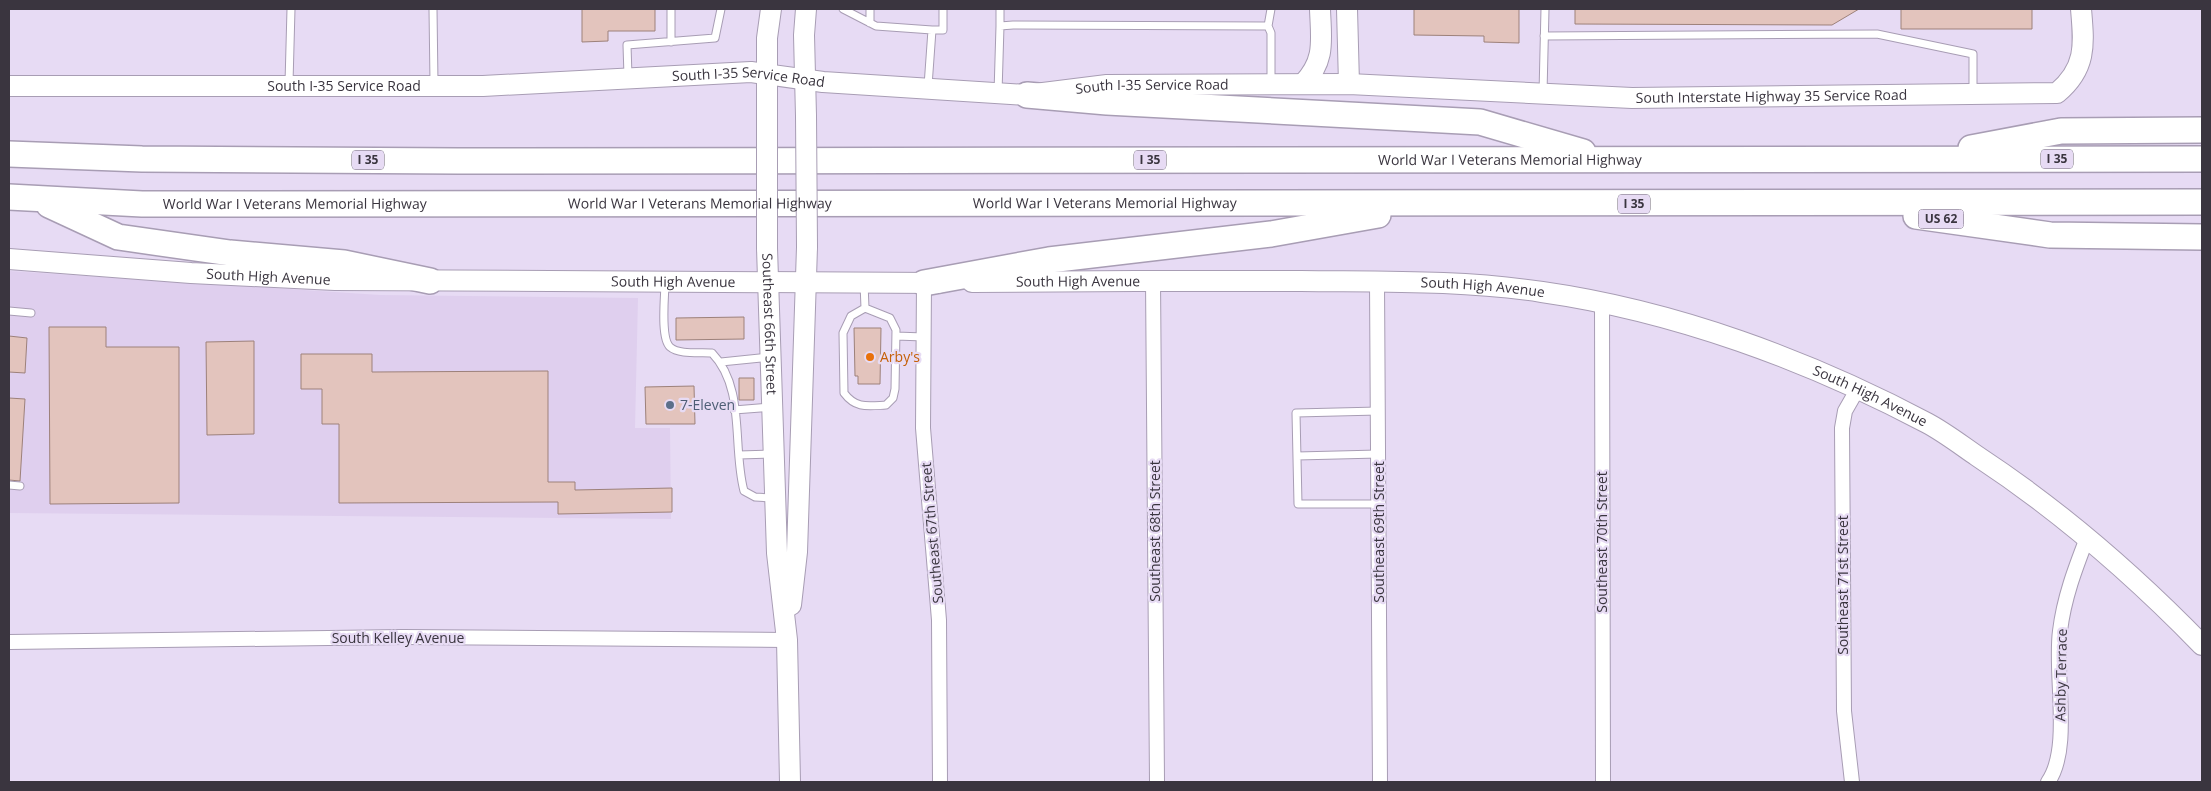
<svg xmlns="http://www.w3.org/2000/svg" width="2211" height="791" font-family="'Open Sans',sans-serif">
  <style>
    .built { fill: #dfcfee }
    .building { fill: #e3c4bd; stroke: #9d817a }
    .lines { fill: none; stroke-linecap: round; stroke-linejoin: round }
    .lane-casing { stroke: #a89db4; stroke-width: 9 }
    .street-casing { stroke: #a89db4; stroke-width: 16 }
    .secondary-casing { stroke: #a89db4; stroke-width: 22 }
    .highway-casing { stroke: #a89db4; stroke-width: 28 }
    .lane { stroke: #fff; stroke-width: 7 }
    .street { stroke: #fff; stroke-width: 14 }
    .secondary { stroke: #fff; stroke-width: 20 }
    .highway { stroke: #fff; stroke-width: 25 }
    .secondary-bridge-casing { stroke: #a89db4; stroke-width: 22; stroke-linecap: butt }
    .secondary-bridge { stroke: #fff; stroke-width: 20 }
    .food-dot { fill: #e8710a; stroke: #e7dbf4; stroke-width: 2 }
    .service-dot { fill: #5c6f8a; stroke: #e7dbf4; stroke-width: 2 }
    .labels { text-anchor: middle; stroke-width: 4.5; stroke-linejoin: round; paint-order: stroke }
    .shield { fill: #e7dbf4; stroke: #6e6775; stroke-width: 1 }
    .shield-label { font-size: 12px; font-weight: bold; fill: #3a353f }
    .street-label { font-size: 14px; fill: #3a353f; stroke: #e7dbf4 }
    .food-label { font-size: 14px; fill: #c56008; stroke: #e7dbf4; text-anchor: start }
    .service-label { font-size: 14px; fill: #4e5e75; stroke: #e7dbf4; text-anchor: start }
  </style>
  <rect width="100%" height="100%" fill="#e7dbf4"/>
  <!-- built -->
  <path class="built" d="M9,271l371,24 258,3 -3,130h35l1,91 -662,-6z"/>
  <!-- building -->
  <path class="building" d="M582,9h73v22h-47v10l-26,1z
    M1414,9h105v34l-35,-1v-6l-70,-1z
    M1575,9h284l-27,16 -257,-1z
    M1901,9h131v20h-131z
    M744,317v22l-68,1v-22z
    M49,327h57v20h73v156l-129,1z
    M854,328h27l-1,56h-22v-8h-3z
    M9,336l18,2 -2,35 -16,-1z
    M254,341v93l-47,1 -1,-93z
    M301,354h71v18l176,-1v111h27v8l97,-2v24l-114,2v-12l-219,1v-79h-17v-35h-21z
    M739,378h15v22h-15z
    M694,386l1,38h-49l-1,-37z
    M9,398l16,1 -5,82 -11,-1z"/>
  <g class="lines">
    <defs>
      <path id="lane" d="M433,9l1,74
        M671,9v33
        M843,9l33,17 56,4 -4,56
        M1000,9v17
        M870,23v-14
        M1268,26l3,-17
        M932,30h11v-21
        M1544,36l333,-2 96,20v37
        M628,76l-1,-31 88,-7 6,-29
        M289,83l2,-74
        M998,93l2,-67 13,-1 255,1 3,7v50
        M1543,93l2,-84
        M665,282c0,14 -5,56 5,65 9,8 30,5 42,6 34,35 20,94 32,138l11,6 18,1
        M864,283l1,25
        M865,308l25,10 6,12 -1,59 -2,9 -7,7c-18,1 -30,4 -42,-12l-1,-60 8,-17z
        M9,311l22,2
        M896,336l28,1
        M721,362l49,-5
        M734,410l38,-3
        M1378,411l-82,2 2,91h81
        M739,455l34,-1
        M1297,456l81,-2
        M9,485l11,1"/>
      <path id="street" d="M1153,280l4,502
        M1377,282l3,500
        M924,283l-1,145 16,192 1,162
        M1602,302l1,480
        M9,642l394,-5 384,3
        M1852,782l-8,-71 -2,-283 3,-17 12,-21
        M2048,782c24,-34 6,-108 12,-151 4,-33 15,-62 27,-93"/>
      <g id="secondary">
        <path d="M1347,9l2,75"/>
        <path d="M1303,84c23,-24 18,-44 17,-75"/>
        <path id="s1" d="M9,86h474l268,-14 72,10 204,13 80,-10 242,-1 283,14 425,-5c30,-25 27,-49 24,-84"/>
        <path d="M806,116l-2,-81 2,-26"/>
        <path d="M767,118v-80l4,-29"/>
        <path id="s2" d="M767,248l10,305 10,87 3,142"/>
        <path id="s3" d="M9,259l182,14 144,7 603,3"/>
        <path id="s4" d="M972,282c110,-1 219,-1 329,-1 80,1 162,-1 241,11 133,19 266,68 385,131 17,9 34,22 50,33 82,54 157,119 225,189"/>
        <path d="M791,605l6,-53 10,-305"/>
      </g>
      <g id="highway">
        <path d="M1027,95l80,7 373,20 103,30"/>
        <path d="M1971,148l90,-17 141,-1"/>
        <path id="s5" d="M9,154l133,5 316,2 1744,-2"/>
        <path id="s6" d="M9,197l133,7 2060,-2"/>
        <path d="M49,205l69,32 112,16 114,10 86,18"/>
        <path d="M1916,216l134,19 152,2"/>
        <path d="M924,283l125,-23 222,-26 107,-19"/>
      </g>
    </defs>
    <!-- lane casing -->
    <use href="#lane" class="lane-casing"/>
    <!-- street casing -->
    <use href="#street" class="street-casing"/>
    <!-- secondary casing -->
    <use href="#secondary" class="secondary-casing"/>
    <!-- highway casing -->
    <use href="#highway" class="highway-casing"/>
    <!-- lane -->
    <use href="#lane" class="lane"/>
    <!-- street -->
    <use href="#street" class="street"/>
    <!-- secondary -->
    <use href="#secondary" class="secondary"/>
    <!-- highway -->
    <use href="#highway" class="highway"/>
    <defs>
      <path id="secondary-bridge" d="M806,116l1,131
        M767,248v-130"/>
    </defs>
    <!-- secondary-bridge casing -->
    <use href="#secondary-bridge" class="secondary-bridge-casing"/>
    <!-- secondary-bridge -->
    <use href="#secondary-bridge" class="secondary-bridge"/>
  </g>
  <!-- markers -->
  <circle class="food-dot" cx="870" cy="357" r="5"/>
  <circle class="service-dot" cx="670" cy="405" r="5"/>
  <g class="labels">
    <!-- shield labels -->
    <g class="shield">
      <rect x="2041" y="149.5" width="32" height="19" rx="4"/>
      <rect x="352" y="150.5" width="32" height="19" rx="4"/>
      <rect x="1134" y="150.5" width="32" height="19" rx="4"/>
      <rect x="1618" y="194.5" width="32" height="19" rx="4"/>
      <rect x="1918.5" y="209.5" width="45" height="19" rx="4"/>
    </g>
    <g class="shield-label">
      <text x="2057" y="163">I 35</text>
      <text x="368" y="164">I 35</text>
      <text x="1150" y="164">I 35</text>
      <text x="1634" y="208">I 35</text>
      <text x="1941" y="223">US 62</text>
    </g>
    <!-- street labels -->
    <g class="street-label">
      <text dy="5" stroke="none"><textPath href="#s1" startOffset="740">South I-35 Service Road</textPath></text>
      <text dy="5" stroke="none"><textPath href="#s1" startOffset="335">South I-35 Service Road</textPath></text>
      <text dy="5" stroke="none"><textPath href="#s1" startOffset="1145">South I-35 Service Road</textPath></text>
      <text dy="5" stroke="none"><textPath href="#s1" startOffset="1765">South Interstate Highway 35 Service Road</textPath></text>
      <text dy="5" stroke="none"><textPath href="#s5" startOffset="1501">World War I Veterans Memorial Highway</textPath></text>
      <text dy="5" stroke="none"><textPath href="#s6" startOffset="1096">World War I Veterans Memorial Highway</textPath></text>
      <text dy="5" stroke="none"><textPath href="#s6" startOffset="286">World War I Veterans Memorial Highway</textPath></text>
      <text dy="5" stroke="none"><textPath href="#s6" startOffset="691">World War I Veterans Memorial Highway</textPath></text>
      <text dy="5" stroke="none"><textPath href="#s3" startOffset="260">South High Avenue</textPath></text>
      <text dy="5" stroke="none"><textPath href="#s4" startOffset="106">South High Avenue</textPath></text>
      <text dy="5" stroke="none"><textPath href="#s3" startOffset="665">South High Avenue</textPath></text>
      <text dy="5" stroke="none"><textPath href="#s4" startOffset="511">South High Avenue</textPath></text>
      <text dy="5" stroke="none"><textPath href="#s2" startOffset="76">Southeast 66th Street</textPath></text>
      <text dy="5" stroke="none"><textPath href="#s4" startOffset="916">South High Avenue</textPath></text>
      <text transform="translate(1155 531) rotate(-90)" y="5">Southeast 68th Street</text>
      <text transform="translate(1379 532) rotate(-90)" y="5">Southeast 69th Street</text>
      <text transform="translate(932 533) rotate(-95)" y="5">Southeast 67th Street</text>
      <text transform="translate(1602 542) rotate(-90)" y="5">Southeast 70th Street</text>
      <text transform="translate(1843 585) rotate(-90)" y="5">Southeast 71st Street</text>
      <text x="398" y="643">South Kelley Avenue</text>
      <text transform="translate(2061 675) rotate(-89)" y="5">Ashby Terrace</text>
    </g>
    <!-- food labels -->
    <g class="food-label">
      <text x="880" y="362">Arby's</text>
    </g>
    <!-- service labels -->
    <g class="service-label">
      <text x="680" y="410">7-Eleven</text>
    </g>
  </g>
  <!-- border -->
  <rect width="2211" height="791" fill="none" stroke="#3a353f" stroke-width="20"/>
</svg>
